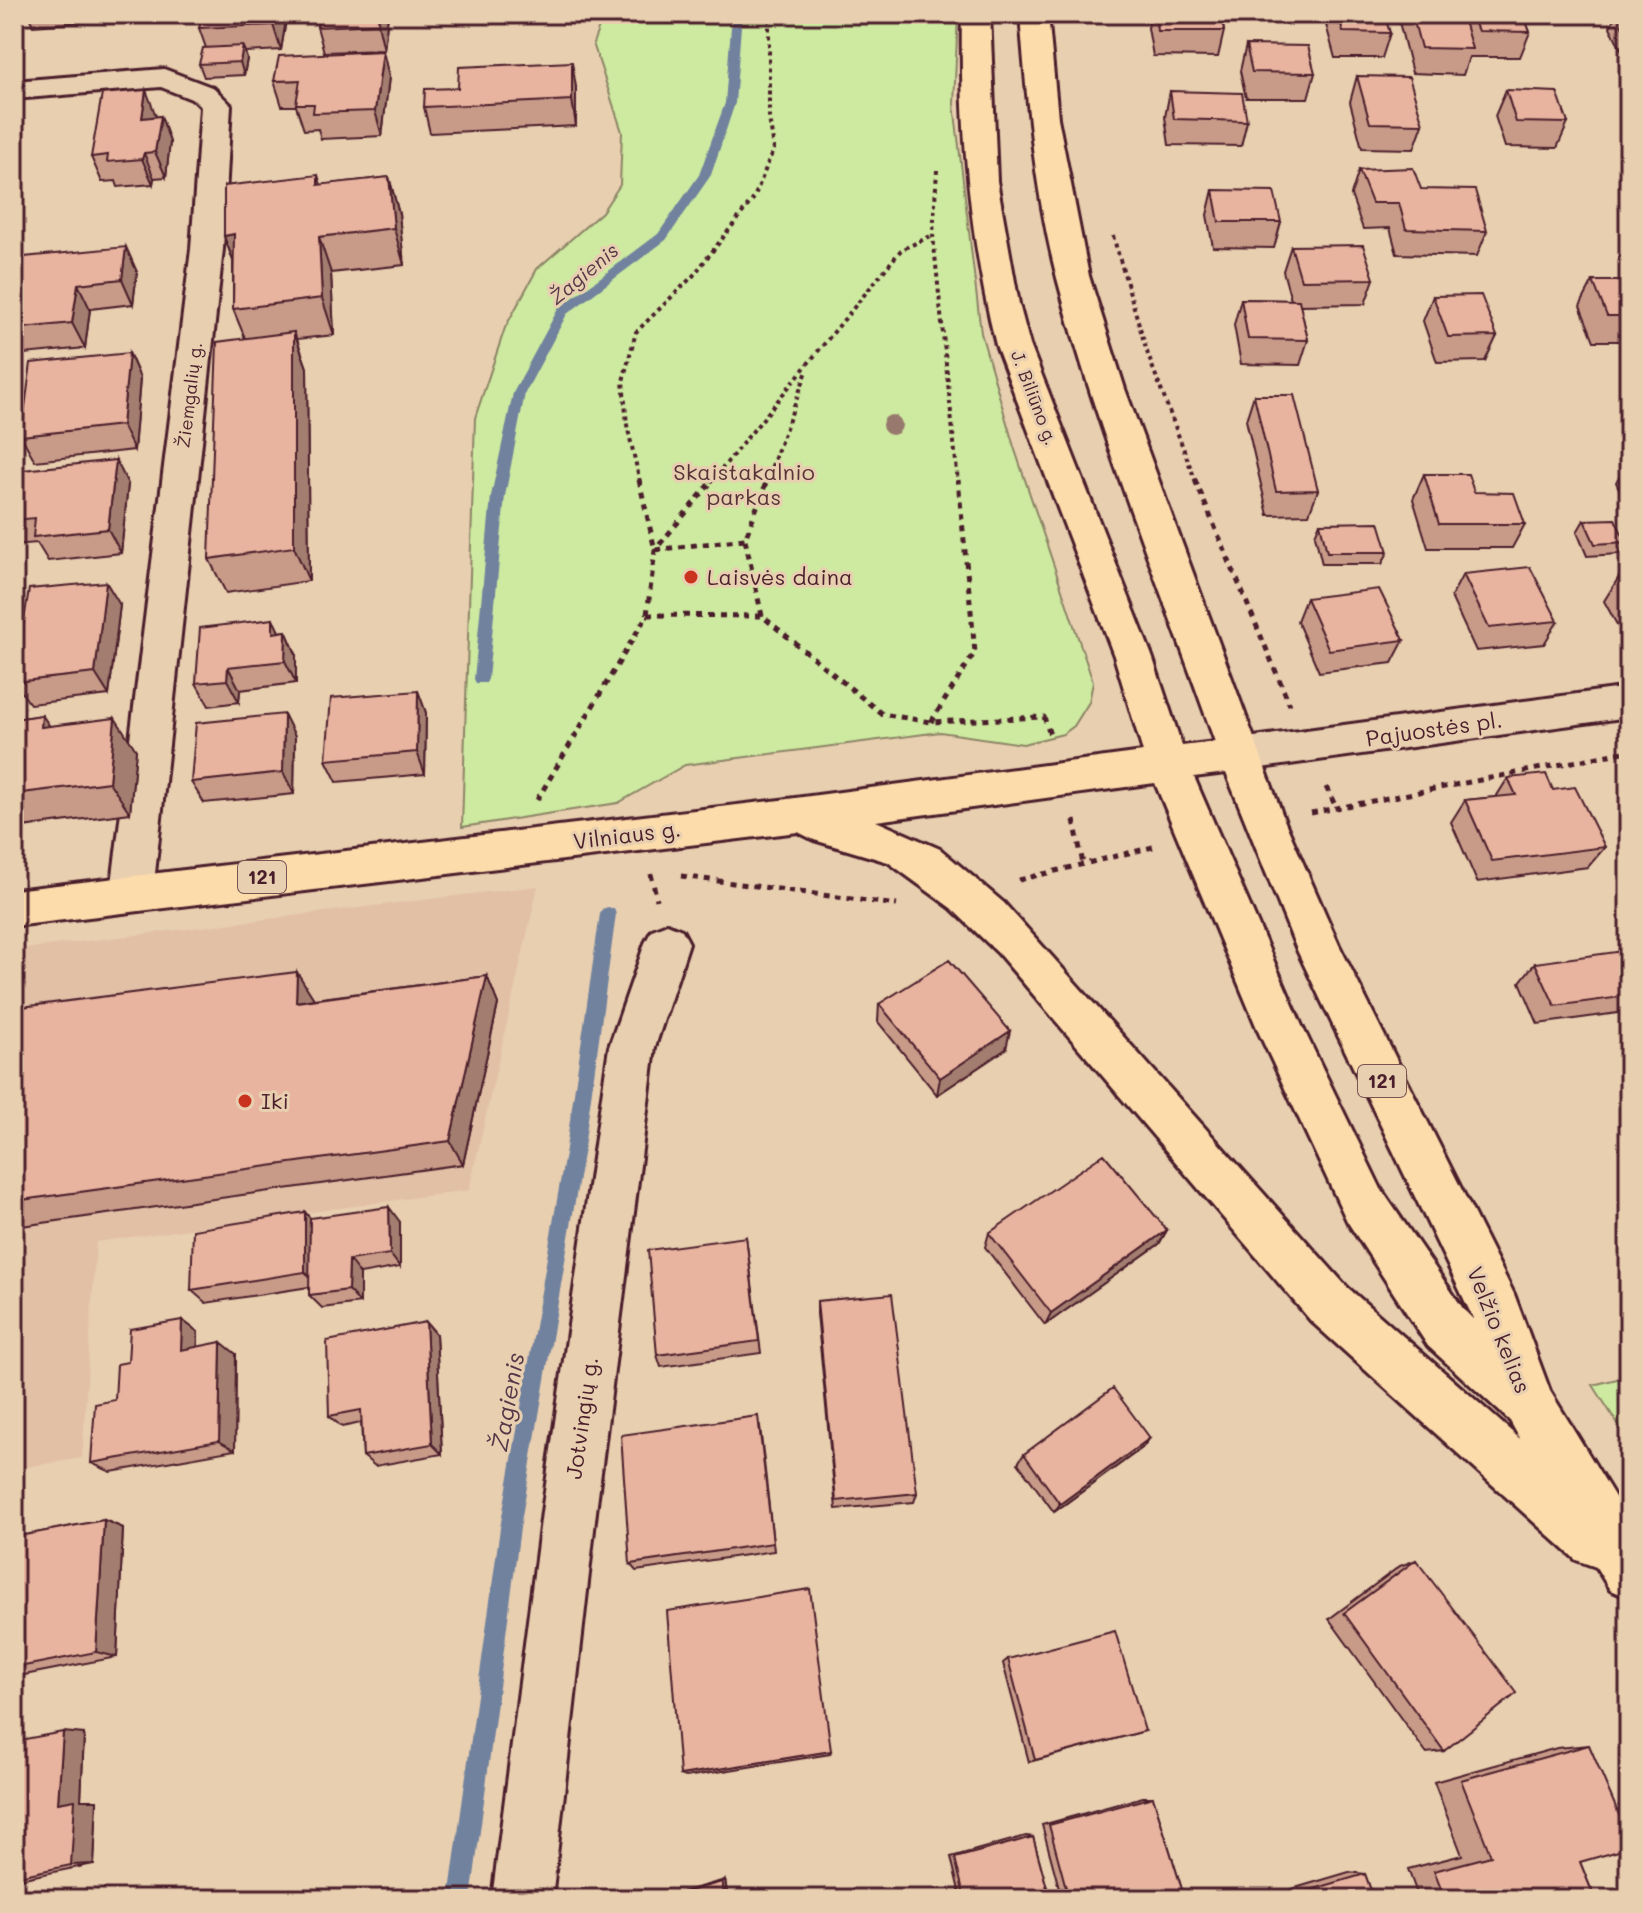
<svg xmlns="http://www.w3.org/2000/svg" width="1643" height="1913" font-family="Mali,sans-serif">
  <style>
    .built { fill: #e2c0a6 }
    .green { fill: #cdeaa0; stroke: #8c8466; stroke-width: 2 }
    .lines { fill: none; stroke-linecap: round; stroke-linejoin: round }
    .stream { fill: #71829e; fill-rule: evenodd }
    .street-casing { stroke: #4a1f2b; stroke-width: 6 }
    .secondary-casing { stroke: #4a1f2b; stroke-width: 6 }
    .primary-casing { stroke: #4a1f2b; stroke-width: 6 }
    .path-far1 { stroke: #4a1f2b; stroke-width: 4; stroke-dasharray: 4 4; stroke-linecap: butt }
    .path { stroke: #4a1f2b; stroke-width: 5; stroke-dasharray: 6 6; stroke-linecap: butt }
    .street { fill: #e8cfb0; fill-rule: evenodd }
    .secondary { fill: #e8cfb0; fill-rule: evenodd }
    .primary { fill: #fddcac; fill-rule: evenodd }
    .tree { fill: #98796d }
    .wall { fill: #c89b89; stroke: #4a1f2b; stroke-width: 2 }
    .shaded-wall { fill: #a37e6f; stroke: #4a1f2b; stroke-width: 2 }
    .building { fill: #e9b49f; stroke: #4a1f2b; stroke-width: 2 }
    .poi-dot { fill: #c8321e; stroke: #e8cfb0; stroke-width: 3 }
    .labels { text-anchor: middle; stroke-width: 6; stroke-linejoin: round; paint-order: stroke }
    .far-street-label { font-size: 18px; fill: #4a1f2b; stroke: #e8cfb0 }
    .far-water-label { font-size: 20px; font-style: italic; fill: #543848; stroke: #e8cfb0 }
    .shield { fill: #e8cfb0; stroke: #795453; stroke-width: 2 }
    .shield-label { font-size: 20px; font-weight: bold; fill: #4a1f2b }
    .park-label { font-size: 22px; fill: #573337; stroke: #e8cfb0 }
    .poi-label { font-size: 22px; fill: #4a1f2b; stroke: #e8cfb0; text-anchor: start }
    .street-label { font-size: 22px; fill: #4a1f2b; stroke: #e8cfb0 }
    .water-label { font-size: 24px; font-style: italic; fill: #543848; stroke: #e8cfb0 }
  </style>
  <rect width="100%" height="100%" fill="#e8cfb0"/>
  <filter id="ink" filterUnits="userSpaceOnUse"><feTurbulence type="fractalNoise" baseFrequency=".0125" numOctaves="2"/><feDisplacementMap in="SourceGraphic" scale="16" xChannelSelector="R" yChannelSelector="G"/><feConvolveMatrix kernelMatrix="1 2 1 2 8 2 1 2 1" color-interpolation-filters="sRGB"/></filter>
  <g filter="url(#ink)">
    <!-- built -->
    <path class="built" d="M538,886l-69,304 -373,52 -14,216 -68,11v-519z"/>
    <!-- green -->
    <path class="green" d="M604,14h354l-4,90 27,229 33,114 79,235 -4,20 -15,24 -11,8 -40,10 -83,-12 -255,33 -67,38 -156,24 13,-409 30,-90 32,-59 65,-57 18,-27 2,-53 -29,-89z
      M1629,1376v66l-36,-57z"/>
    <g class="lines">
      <!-- stream -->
      <path class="stream" d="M732,14h10l-7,89 -24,72 -45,65 -99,74 -42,79 -20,103 -17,183 -2,4h-10l-2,-4 17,-183 22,-103 45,-84 100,-75 41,-59 26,-72z
        M608,907l6,2 2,5 -32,234 -64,380 -49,371h-22l51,-371 66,-380 34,-234 2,-5z"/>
      <defs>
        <path id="street" d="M164,69l50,19 17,17 -8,144 -70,643 -6,13 -15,5 -15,-5 -6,-13 80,-643 10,-142 -7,-7 -33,-13 -147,12v-18z
          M667,924l15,6 7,13 -34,104 -59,465 -44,387h-60l50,-387 67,-465 36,-104 7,-13z"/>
        <path id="secondary" d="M1629,687v30l-390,54 -14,-5 -6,-11 6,-11 14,-5z"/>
        <path id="primary" d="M962,14h28l7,167 22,123 11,41 122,311 30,90 33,-4c-54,-153 -117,-307 -158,-464 -22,-86 -30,-176 -37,-264h28l10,104 31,158 36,113 160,433 54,123 175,349 36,97 79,129v78l-19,-8 -14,-23 -20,-7 -265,-239 -313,-368 -47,-45 -63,-46 -74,-22 -16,-8 -784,94v-36l766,-90 363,-48 -29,-96 -118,-311c-27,-109 -36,-218 -34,-331zM1226,773l71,177 177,370 -10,-10 -83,-121 -79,-163 -108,-249zM1155,783l104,250 88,188 81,125 82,75 10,18 -173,-152 -343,-384 -64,-54 -64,-28z"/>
      </defs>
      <!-- street casing -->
      <use href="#street" class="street-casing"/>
      <!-- secondary casing -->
      <use href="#secondary" class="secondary-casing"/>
      <!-- primary casing -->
      <use href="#primary" class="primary-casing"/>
      <!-- path-far1 -->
      <path class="path-far1" d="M937,170l-4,65 25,247
        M1113,236l35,119 48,127
        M640,482l-13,-57 -4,-44 13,-49 57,-56 61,-78 20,-50 -5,-30v-104
        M711,482l190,-232 32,-15
        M766,482l41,-111"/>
      <!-- path -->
      <path class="path" d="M639,480l16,70 90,-11
        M1195,480l95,225
        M647,615l115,1 120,98 49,8 113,-5 7,21
        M762,616l-17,-77 22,-59
        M931,722l44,-70 -17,-172
        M1326,787l10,20
        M537,800l110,-185 8,-65 58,-70
        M1311,813l318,-62
        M1074,820l9,44
        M651,874l6,26
        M681,876l216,29
        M1019,880l134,-33"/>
      <!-- street -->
      <use href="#street" class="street"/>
      <!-- secondary -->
      <use href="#secondary" class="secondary"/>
      <!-- primary -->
      <use href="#primary" class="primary"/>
    </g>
    <!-- trees -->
    <circle class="tree" cx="892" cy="425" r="10"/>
    <!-- wall -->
    <path class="wall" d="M28,14h69l-1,7 -63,5z
      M287,14l-6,36 -36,2 2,7 -3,16 -40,2 -5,-13 7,-16 -7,-20z
      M308,14h80l-4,36 -60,2 -7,-25 1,-6h-8z
      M1151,14h70l3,17 -6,26 -65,-1 -5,-28z
      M1327,14h57l6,19 -8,25h-47l-10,-37z
      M1397,14h126l7,18 -10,25h-51l-6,18 -51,-2z
      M1616,14h13v43h-4l-15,-30z
      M1246,45l69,28 -7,25h-62l-6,-27z
      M1357,76l66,48 -9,25 -52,-1 -12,-46z
      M389,77l-7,59 -61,3 -3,-10 -14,1 -8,-24h-14l-8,-25z
      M576,87v39l-146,7 -6,-26z
      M1506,90l62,33 -11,25 -52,-1 -10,-31z
      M1170,91l77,30 -6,25 -72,-1 -4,-28z
      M161,116l9,26 -4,35 -12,1 -1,6 -35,3 -2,-6 -14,1 -11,-25 65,-40z
      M1359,170l62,19 66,42 -10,25 -80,-2 -7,-26 -27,1 -12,-34z
      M318,175l3,10 68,-8 10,37 5,51 -73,8 3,62 -37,4 10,29 2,213 -83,12 -17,-34 36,-221 -12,-29v-48l-9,-25z
      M1213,190l68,32 -7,26 -61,-1 -6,-32z
      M1291,246l83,33 -9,25 -65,1 8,35 -8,25 -59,-1 -7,-39 7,-26 50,1 -8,-29z
      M14,258l123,14 -4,32 -43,5 -5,39 -71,7z
      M1593,281h36v60h-35l-14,-35z
      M1433,296l64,40 -12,25 -48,1 -14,-41z
      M129,353l11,25 -6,72 -99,11 -14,-25z
      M1629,393v30l-9,-15z
      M1254,395l64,95 -9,24 -41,1 -22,-95z
      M1624,470h5v40l-13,-28z
      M14,471l114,13 -7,69 -73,8 -11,-18 -23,2z
      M1424,474l50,18 51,32 -13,24h-84l-15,-49z
      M1584,520l42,22 -7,12 -32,2 -10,-24z
      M1320,523l68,29 -6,12h-60l-7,-29z
      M1463,574l95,47 -14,23 -68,7 -25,-54z
      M1629,574v59l-7,1 -18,-33 15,-24 9,-1z
      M1306,598l98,42 -12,23 -73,9 -22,-51z
      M120,605l-11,90 -79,9 -16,-22z
      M286,631l10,23v29l-56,7 -1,12 -30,4 -13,-23 83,-51z
      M418,691l8,22 -1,61 -88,8 -11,-22z
      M42,715l7,11 87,24 -6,63 -116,15v-109z
      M295,736l-1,58 -90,9 -13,-21z
      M1508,778l45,12 52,57 -17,20 -111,15 -26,-60 14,-22 31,-3z
      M1535,963l94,1v44l-4,4 -87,12 -18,-42z
      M487,976l11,28 -35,160 -449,63v-219l300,-9z
      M879,1004l127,45 -69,46 -59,-73z
      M310,1218l90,4v45l-40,7v29l-38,5 -13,-13v-8l-103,16 -15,-13z
      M1167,1230l-8,14 -114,81 -60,-78 4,-14z
      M746,1237l15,116 -100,14 -4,-12z
      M817,1301l100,192 -3,9 -78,7 -19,-195z
      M182,1320l16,12v15l38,7 -1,96 -124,22 -20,-9 24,-63 13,-38z
      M426,1322l10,12 6,120 -67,12 -12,-10 -2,-33 -19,4 -13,-11z
      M760,1426l14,125 -138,20 -6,-7z
      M1150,1438l-8,10 -88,64 -36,-49 6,-9z
      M104,1520l19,8 -6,129 -103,20v-140z
      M1416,1560l28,191 -18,2 -97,-134 71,-53z
      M1008,1659l137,72 -116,31 -26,-99z
      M84,1734l-3,66h16l-3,64 -80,16v-139z
      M1589,1745l-9,117 15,37h-176l-11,-30 54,-14 -28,-73 123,-34z
      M831,1751l-1,3 -144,23 -6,-2z
      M1143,1797h10l32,102h-123l-20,-74z
      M1026,1836l7,1 17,62h-89l-10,-42z
      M1349,1872l16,2 9,25h-116z
      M725,1880l3,19h-72z"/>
    <!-- shaded-wall -->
    <path class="shaded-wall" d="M275,14h12l-6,36 -8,-25z
      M379,14h9l-4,36 -6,-26z
      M243,46l4,13 -3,16 -4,-13z
      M383,51l6,26 -7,59 -7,-25z
      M572,62l4,25v39l-4,-26z
      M146,90l10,26 -4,27 -10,-25z
      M161,116l9,26 -4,35 -11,-25z
      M144,153l10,25 -1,6 -11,-25z
      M389,177l10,37 5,51 -10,-37z
      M234,234l4,39 -14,-37z
      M319,237l12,36 3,62 -12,-37z
      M126,247l11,25 -4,32 -11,-25z
      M78,284l12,25 -5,39 -13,-25z
      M294,332l13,36 2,213 -15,-34z
      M129,353l11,25 -6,72 -12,-25z
      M116,460l12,24 -7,69 -13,-24z
      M106,582l14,23 -11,90 -14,-22z
      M273,619l11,23 -11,-9z
      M286,631l10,23v29l-11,-22z
      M228,667l12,23 -1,12 -12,-22z
      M418,691l8,22 -1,61 -8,-22z
      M284,714l11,22 -1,58 -11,-22z
      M42,715l23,33 -24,-21z
      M115,718l21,32 -6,63 -21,-31z
      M297,972l17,27 -18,3z
      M487,976l11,28 -35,160 -13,-23z
      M1010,1031l-4,18 -69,46 3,-17z
      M389,1207l11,15v45l-10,-13z
      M305,1212l13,15v59l-13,-14z
      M1167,1230l-8,14 -114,81 6,-12z
      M349,1260l11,14v29l-12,-13z
      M182,1320l16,12 -1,29 -16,-11z
      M426,1322l10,12 6,120 -10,-10z
      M221,1342l15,12 -1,96 -16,-9z
      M1150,1438l-8,10 -88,64 6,-8z
      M104,1520l19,8 -6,129 -21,-5z
      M63,1732l21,2 -3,66h16l-3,64 -23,1 -13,-62z
      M725,1880l3,19h-3l-3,-17z"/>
    <!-- building -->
    <path class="building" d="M203,14h72l-2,11 -74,3z
      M319,14h60l-1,10 -61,3z
      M1155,14h66l3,17h-67z
      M1338,14h46l6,19 -47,-1z
      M1412,14h50l10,35 -51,-1z
      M1471,14h52l7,18 -52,-1z
      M1616,14h13v26z
      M1246,45l62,1 7,27 -63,-1z
      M243,46l-3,16 -41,2 4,-16z
      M383,51l-8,60 -62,2 1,-9h-18l4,-24 -26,1 5,-25z
      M572,62v38l-148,7 1,-18 33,-1 1,-21z
      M1357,76l52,1 14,47 -53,-1z
      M146,90l-4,28 19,-2 -6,36 -11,1 -2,6 -35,3 1,-7 -17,2 11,-63z
      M1506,90l51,2 11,31 -52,-1z
      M1170,91l72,2 5,28 -73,-2z
      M1413,168l8,21 54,1 12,41 -81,-2 -7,-26h-27l-13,-33z
      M318,175v10l71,-8 5,51 -75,9 3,61 -89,11 1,-75 -10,2v-50z
      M1213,190l61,1 7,31h-62z
      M1363,245l11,34 -73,1 -10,-34z
      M126,247l-4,32 -44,5 -6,39 -58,6v-71z
      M1593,281h36v35h-22z
      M1481,295l16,41 -49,1 -15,-41z
      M1241,299l58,1 9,40 -60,-1z
      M294,332v215l-85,12 8,-217z
      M129,353l-7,72 -101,11 10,-73z
      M1254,395h40l24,95 -42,1z
      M116,460l-8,69 -75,8 2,-19 -21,2v-49z
      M1624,470h5v11z
      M1424,474h44l6,18 40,1 11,31h-86z
      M1615,519l11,23 -31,2 -11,-24z
      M1379,522l9,30h-61l-7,-29z
      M1530,567l28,54 -69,7 -26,-54z
      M1629,576v19l-10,-18z
      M106,582l-11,91 -81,9 15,-93z
      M1379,589l25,51 -75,10 -23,-52z
      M273,619v14l13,-2 -1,30 -57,6 -1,13 -31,3 4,-55z
      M418,691l-1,61 -91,8 5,-62z
      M284,714l-1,58 -92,10 5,-59z
      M42,715l-1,12 74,-9 -6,64 -95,12v-75z
      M1546,774l7,16 22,-3 30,60 -113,14 -27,-61 51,-5 -8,-17z
      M1623,951l6,13v32l-74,10 -20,-43z
      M949,960l61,71 -70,47 -61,-74z
      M297,972l-1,30 191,-26 -37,165 -436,60v-193z
      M1104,1154l63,76 -116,83 -62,-80z
      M389,1207l1,47 -41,6 -1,30 -39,5 1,-77z
      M305,1212v60l-114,18 2,-60z
      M746,1237l13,104 -102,14 -9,-105z
      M892,1294l25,199 -81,8 -19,-200z
      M182,1320l-1,30 40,-8 -2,99 -128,22 4,-59 20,-4 2,-36 11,-2 2,-33z
      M426,1322l6,122 -69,12 -2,-46 -32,6 -2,-75z
      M1113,1388l37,50 -90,66 -36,-50z
      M758,1416l15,127 -143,21 -9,-129z
      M104,1520l-8,132 -82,16v-131z
      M1416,1560l101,133 -73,58 -100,-138z
      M810,1589l21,162 -151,24 -13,-164z
      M1115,1631l30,100 -110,29 -27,-101z
      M63,1732l-5,71 17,-3 -4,65 -57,12v-136z
      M1589,1745l40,93v10l-49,14 15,37h-150l-11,-28 57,-15 -30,-76z
      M1153,1797l32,102h-116l-20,-74z
      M1033,1837l17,62h-85l-10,-41z
      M1365,1874l9,25h-94z
      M722,1882l3,17h-65z"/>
  </g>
  <!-- markers -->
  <g class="poi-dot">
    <circle cx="691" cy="577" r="8"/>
    <circle cx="245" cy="1101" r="8"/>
  </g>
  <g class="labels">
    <!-- far-street labels -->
    <g class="far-street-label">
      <text transform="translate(190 395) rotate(-83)" y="6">Žiemgalių g.</text>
      <text transform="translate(1034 398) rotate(69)" y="6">J. Biliūno g.</text>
    </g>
    <!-- far-water labels -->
    <g class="far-water-label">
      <text transform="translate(584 274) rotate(-40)" y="7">Žagienis</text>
    </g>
    <!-- shield labels -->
    <g class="shield">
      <rect x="238" y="861" width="48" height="32" rx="6"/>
      <rect x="1358" y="1065" width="48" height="32" rx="6"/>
    </g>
    <g class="shield-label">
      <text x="262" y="884">121</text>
      <text x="1382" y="1088">121</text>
    </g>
    <!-- park labels -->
    <g class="park-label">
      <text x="744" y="480">Skaistakalnio<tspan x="744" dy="25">parkas</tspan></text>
    </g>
    <!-- poi labels -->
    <g class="poi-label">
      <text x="707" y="585">Laisvės daina</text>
      <text x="261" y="1109">Iki</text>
    </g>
    <!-- street labels -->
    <g class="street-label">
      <text transform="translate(1434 729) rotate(-8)" y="8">Pajuostės pl.</text>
      <text transform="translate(627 835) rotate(-7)" y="8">Vilniaus g.</text>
      <text transform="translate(1499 1330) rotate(68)" y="8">Velžio kelias</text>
      <text transform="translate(582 1418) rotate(-82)" y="8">Jotvingių g.</text>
    </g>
    <!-- water labels -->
    <g class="water-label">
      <text transform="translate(508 1402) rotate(-80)" y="8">Žagienis</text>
    </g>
  </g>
  <!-- margin -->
  <rect width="1643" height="1913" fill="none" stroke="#e8cfb0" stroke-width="48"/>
  <rect x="24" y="24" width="1595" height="1865" fill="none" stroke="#4a1f2b" stroke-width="3" filter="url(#ink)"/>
</svg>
